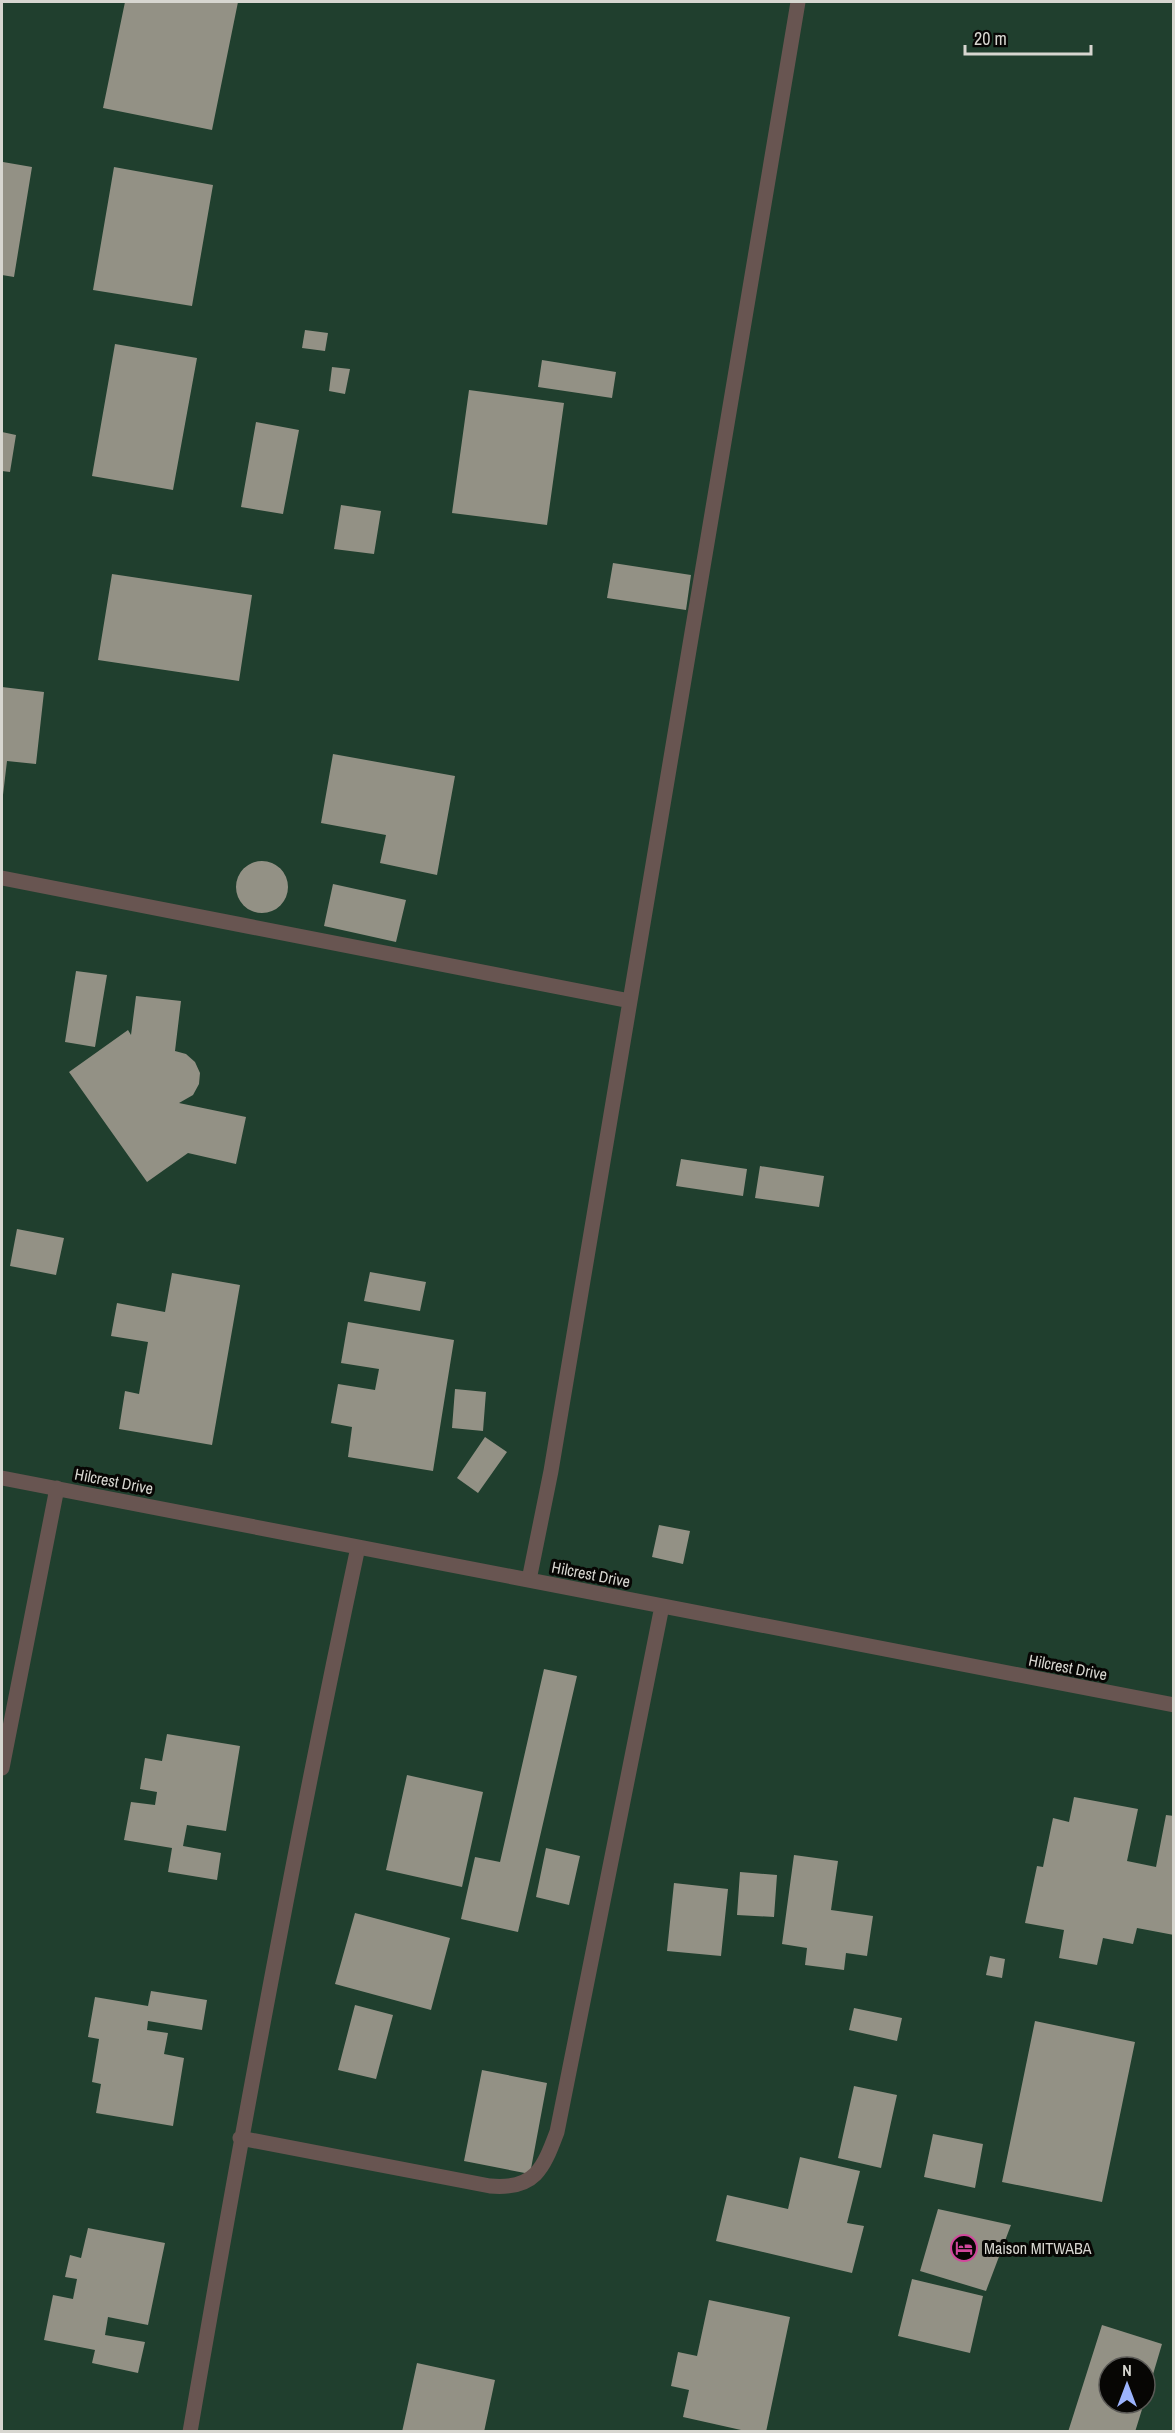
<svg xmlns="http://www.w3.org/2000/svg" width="1175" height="2433" font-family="'Archivo Narrow',sans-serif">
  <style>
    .green { fill: #203f2e; fill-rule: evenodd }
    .building { fill: #939185 }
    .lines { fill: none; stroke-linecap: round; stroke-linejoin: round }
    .street { stroke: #685551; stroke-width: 15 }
    .labels { text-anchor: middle; stroke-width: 6; stroke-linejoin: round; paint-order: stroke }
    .street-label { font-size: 16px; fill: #d7d6d0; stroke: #070604 }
    .poi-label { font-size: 16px; fill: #d7d6d0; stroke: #070604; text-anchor: start }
  </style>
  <rect width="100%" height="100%" fill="#1d1c12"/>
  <!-- green -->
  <path class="green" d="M2,2h1171v2429l-1171,1zM1109,2367h36v36h-36z"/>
  <!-- building -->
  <path class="building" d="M125,2h113l-26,128 -109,-22z
    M3,162l29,5 -18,110 -12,-2z
    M114,167l99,18 -21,121 -99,-16z
    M305,330l23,3 -3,18 -23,-3z
    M115,344l82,14 -24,132 -81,-14z
    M542,360l74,12 -4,26 -74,-11z
    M332,367l18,2 -5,25 -16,-3z
    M469,390l95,13 -17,122 -95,-12z
    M256,422l43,8 -16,84 -42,-7z
    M2,432l14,3 -6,37 -8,-1z
    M341,505l40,6 -7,43 -40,-5z
    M613,563l78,12 -5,35 -79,-12z
    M112,574l140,21 -13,86 -141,-21z
    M2,687l42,5 -8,72 -29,-3 -4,34z
    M333,754l122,22 -18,99 -57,-12 6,-28 -65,-12z
    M236 887a26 26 0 1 1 52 0a26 26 0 1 1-52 0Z
    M333,884l73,16 -10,42 -72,-16z
    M76,971l31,4 -12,72 -30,-5z
    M136,996l45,5 -6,50 11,3 9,8 5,11 -1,11 -6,11 -14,8 67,14 -10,47 -48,-11 -41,29 -78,-110 59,-42 3,5z
    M681,1159l66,10 -4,27 -67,-10z
    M760,1166l64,10 -5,31 -64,-9z
    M17,1229l47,9 -8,37 -46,-9z
    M370,1272l56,10 -6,29 -56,-10z
    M172,1273l68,12 -28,160 -93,-16 6,-38 14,3 9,-52 -37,-6 6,-33 48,9z
    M348,1322l106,18 -21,131 -85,-14 4,-30 -21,-4 7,-39 37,6 4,-21 -38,-6z
    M455,1389l31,3 -3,39 -31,-3z
    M485,1437l22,15 -29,41 -21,-15z
    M659,1525l31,6 -7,33 -31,-7z
    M544,1669l33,7 -59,256 -57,-13 14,-62 25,5z
    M167,1734l73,12 -14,85 -39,-6 -4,21 38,7 -4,27 -49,-8 4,-24 -48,-8 7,-38 24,3 2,-13 -17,-3 5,-31 17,3z
    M407,1775l76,17 -21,95 -76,-17z
    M1074,1797l64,12 -11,52 29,6 10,-52 8,1v119l-37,-7 -4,16 -30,-6 -6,27 -38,-7 5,-28 -39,-7 12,-57 6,1 10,-49 16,4z
    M546,1848l34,8 -11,49 -33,-8z
    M794,1855l44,6 -7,49 42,6 -6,40 -21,-3 -2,17 -39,-5 2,-17 -25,-4z
    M740,1872l37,3 -3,42 -37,-2z
    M674,1883l54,6 -7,67 -54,-5z
    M355,1913l95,25 -19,72 -96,-26z
    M990,1956l15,3 -3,19 -16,-3z
    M151,1991l56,9 -5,30 -54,-9 -1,9 21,3 -4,21 20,4 -11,68 -77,-13 5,-29 -9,-2 7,-43 -11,-2 7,-40 53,9z
    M355,2005l38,10 -17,64 -38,-9z
    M854,2008l48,10 -5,23 -48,-11z
    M1035,2021l100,21 -33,160 -100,-20z
    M482,2070l65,13 -17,91 -66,-13z
    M854,2086l43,9 -16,73 -43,-10z
    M933,2134l50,10 -8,44 -51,-11z
    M800,2157l60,14 -13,52 17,3 -12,47 -136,-32 11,-46 61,14z
    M938,2209l73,16 -25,66 -66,-20z
    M88,2228l77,15 -17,82 -40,-8 -3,18 40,7 -7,31 -46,-10 3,-13 -51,-10 9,-45 20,4 4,-20 -12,-2 5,-22 11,3z
    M912,2279l71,17 -13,57 -72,-17z
    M709,2300l81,17 -24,115h-16l-67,-15 6,-27 -18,-4 7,-34 19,4z
    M1102,2325l60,19 -16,54 -1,-31h-36v36h35l-9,29h-67z
    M417,2363l78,17 -11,52h-82z"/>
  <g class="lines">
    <!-- street -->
    <path class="street" d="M2,878l628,123
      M2,1478l1172,227
      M529,1580l22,-109 247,-1469
      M2,1768l55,-280
      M240,2138l250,48c45,4 53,-17 67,-54l105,-526
      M190,2432c51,-297 105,-591 168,-885"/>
  </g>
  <!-- icons -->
  <defs>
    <symbol id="hotel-ring" viewBox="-11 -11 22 22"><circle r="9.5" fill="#070604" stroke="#d1479c" stroke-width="1.5"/><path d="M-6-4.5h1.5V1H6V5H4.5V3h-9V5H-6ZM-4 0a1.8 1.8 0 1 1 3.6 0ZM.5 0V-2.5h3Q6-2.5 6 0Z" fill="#d1479c"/></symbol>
  </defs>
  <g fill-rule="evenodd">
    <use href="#hotel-ring" x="949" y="2233" width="30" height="30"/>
  </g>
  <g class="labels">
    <!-- street labels -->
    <g class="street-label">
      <text transform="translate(114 1481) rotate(11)" y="6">Hilcrest Drive</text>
      <text transform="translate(591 1574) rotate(11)" y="6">Hilcrest Drive</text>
      <text transform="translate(1068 1667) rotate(11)" y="6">Hilcrest Drive</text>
    </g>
    <!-- poi labels -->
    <g class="poi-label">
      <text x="984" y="2254">Maison MITWABA</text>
    </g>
  </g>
  <!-- border -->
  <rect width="1175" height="2433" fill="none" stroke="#d7d6d0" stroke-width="6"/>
  <!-- north arrow -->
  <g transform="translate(1127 2385)"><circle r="28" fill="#070604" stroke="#5a5956" stroke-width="1.5"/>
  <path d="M0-4.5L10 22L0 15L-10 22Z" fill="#9cb4fd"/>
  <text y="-9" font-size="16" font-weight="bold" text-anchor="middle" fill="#d7d6d0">N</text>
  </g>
  <!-- scale -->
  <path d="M965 45v9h126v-9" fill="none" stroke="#d7d6d0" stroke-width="3"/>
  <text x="974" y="45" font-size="18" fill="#d7d6d0" stroke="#070604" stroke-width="4.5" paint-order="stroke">20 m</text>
</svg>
